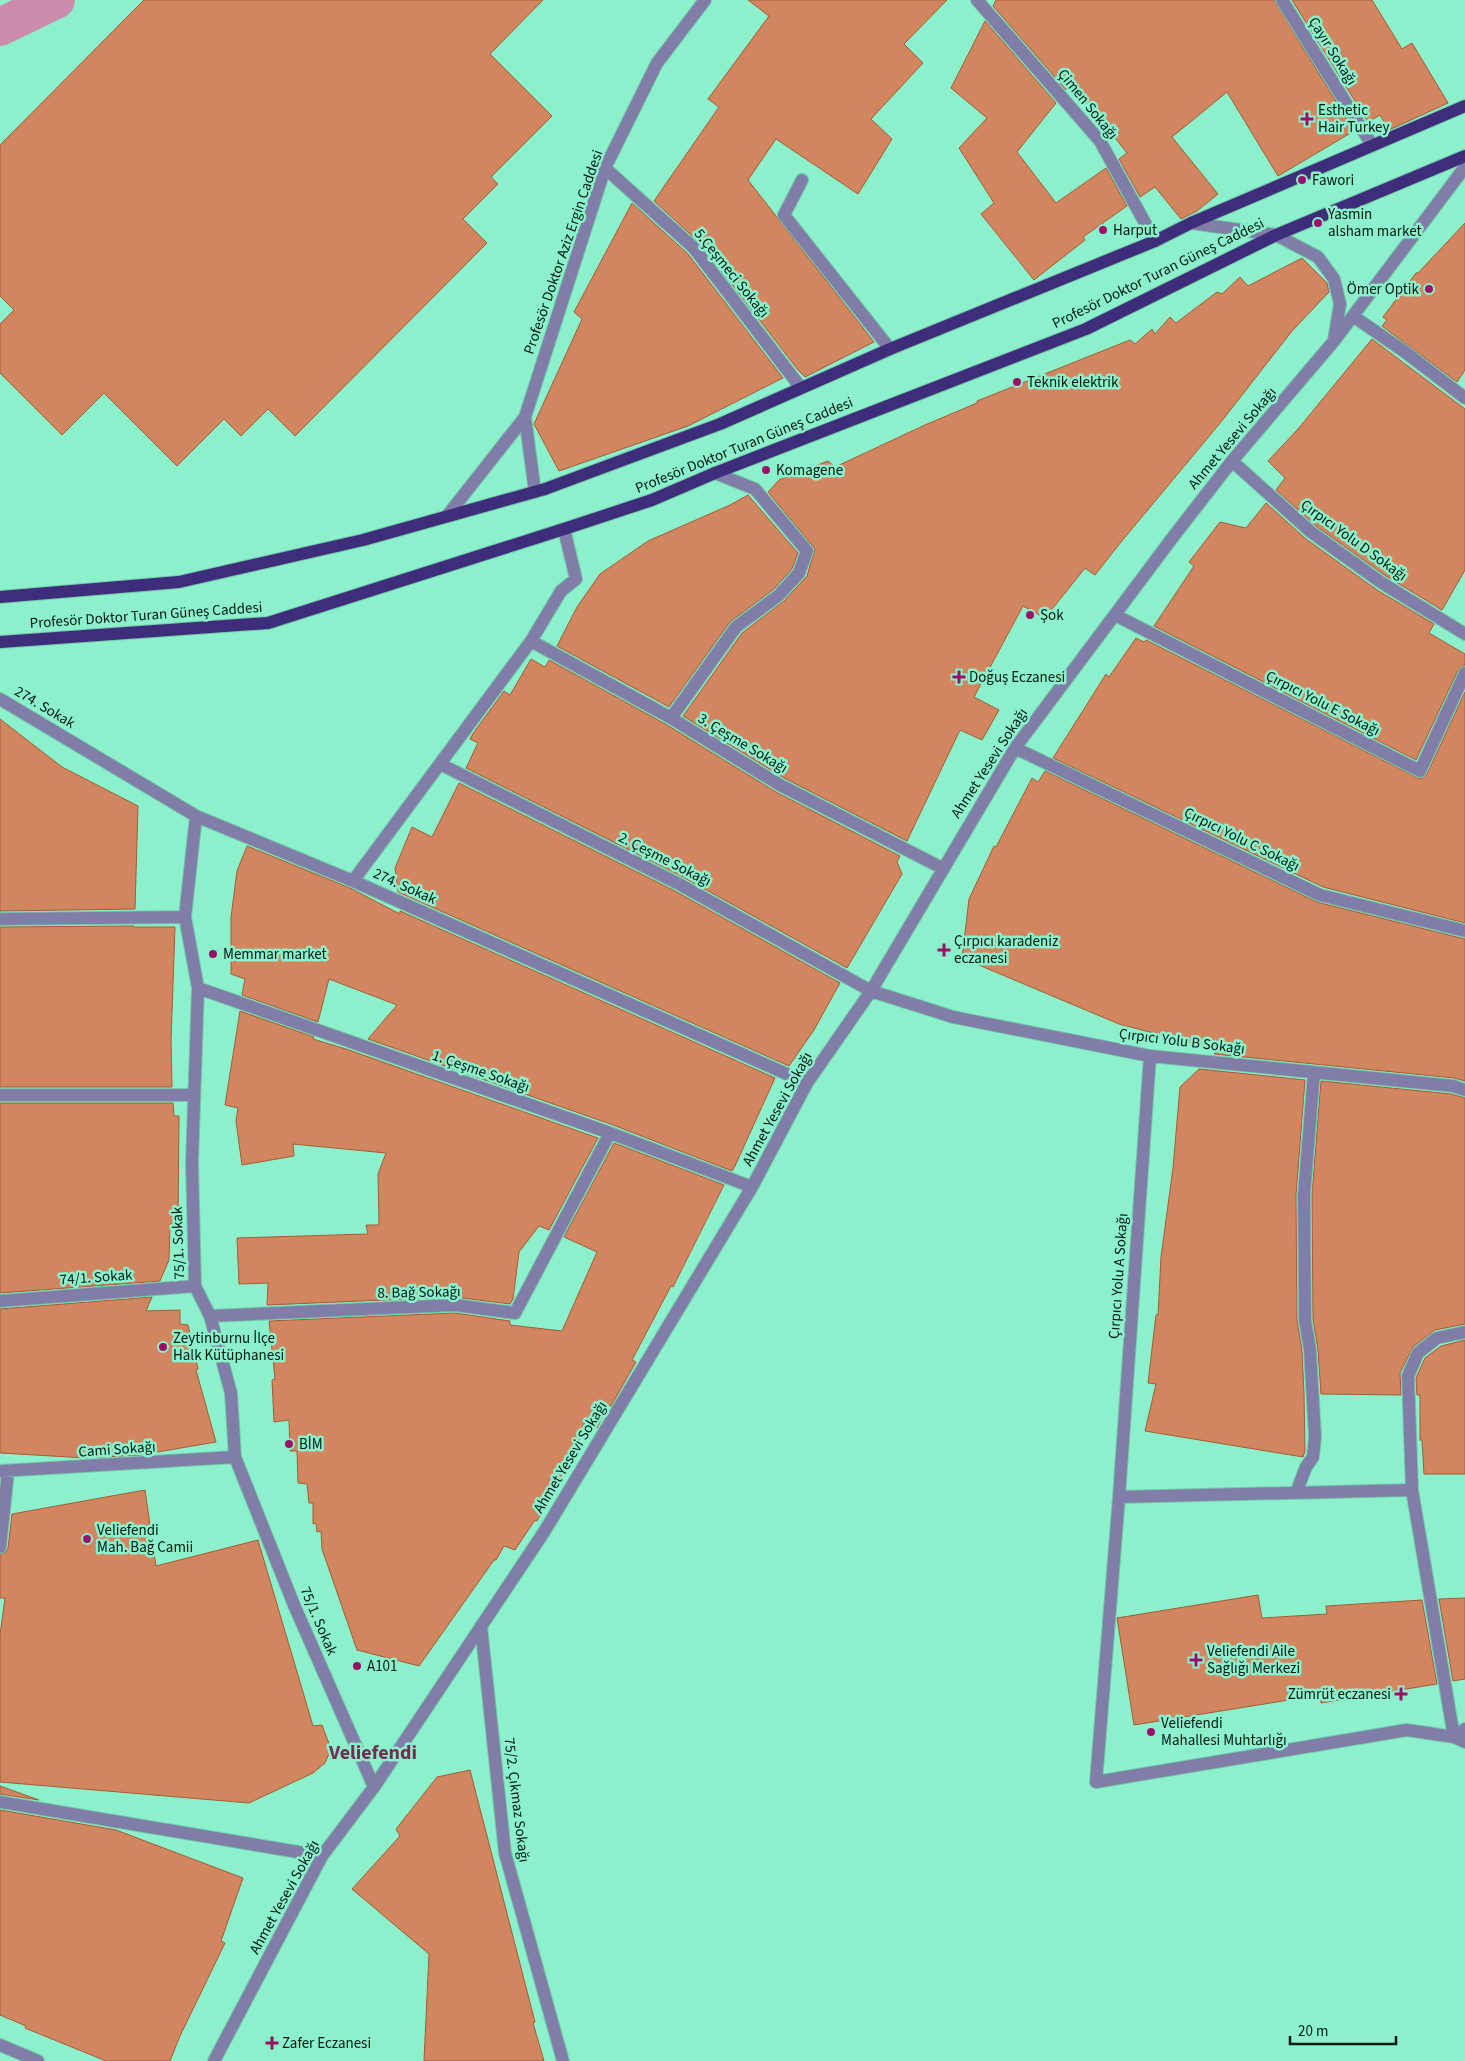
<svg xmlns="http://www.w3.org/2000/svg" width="1465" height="2061" font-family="'Source Sans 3',sans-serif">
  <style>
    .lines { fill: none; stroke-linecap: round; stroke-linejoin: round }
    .canal { stroke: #cb8cac; stroke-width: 38 }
    .building { fill: #d2865f; stroke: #a35c35 }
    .minor-casing { stroke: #74c9aa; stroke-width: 14 }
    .major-casing { stroke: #74c9aa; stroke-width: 14 }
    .minor { stroke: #807da8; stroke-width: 12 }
    .major { stroke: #3d2d7a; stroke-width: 12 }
    .poi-dot { fill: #981368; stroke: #8df0cc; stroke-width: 2 }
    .labels { text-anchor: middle; stroke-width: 5; stroke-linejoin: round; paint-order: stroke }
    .street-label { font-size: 15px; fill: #00190f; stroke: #8df0cc }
    .poi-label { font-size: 15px; fill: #00190f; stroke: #8df0cc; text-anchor: start }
    .district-label { font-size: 20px; font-weight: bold; fill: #713154; stroke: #8df0cc }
  </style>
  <rect width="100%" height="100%" fill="#8df0cc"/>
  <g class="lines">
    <!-- canal -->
    <path class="canal" d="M0,27l56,-27"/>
  </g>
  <!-- building -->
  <path class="building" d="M144,0h399l-53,54 62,62 -61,61 7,7 -35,35 24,24 -192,193 -27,-27 -27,27 -17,-17 -47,47 -73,-73 -42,42 -62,-62v-49l14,-14 -14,-14v-151z
    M748,0h199l-43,44 19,19 -52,56 21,20 -34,55 -82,-55 -28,41 126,162 -69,35 -7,-7 -98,-127 -46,-42 65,-94 -11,-8 61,-83z
    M996,0h278l80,131 -76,45 -51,-84 -55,45 46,57 -21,17 -16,8 -26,-32 -15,10 -21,-38 8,-6 -55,-70 -6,7 -73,-84z
    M1292,0h80l30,49 10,-6 36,60 -59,27 -9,-15 -12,7z
    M985,21l71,82 -39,49 39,51 50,-35 21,38 -44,31 2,3 -51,40 -53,-66 13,-11 -35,-55 28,-30 -36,-30z
    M632,203l56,51 95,124 -95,48 -129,45 -25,-47 48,-105 -8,-7z
    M1465,223v147l-8,12 -75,-56 5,-6 -4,-3 33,-44h2z
    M1302,258l25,25 2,9 -37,39 -71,91 -100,120 -26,33 -10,-7 -40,50 -22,-12 -49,91 25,13 -17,30 -22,-10 -53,111 -123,-63 -101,-62 59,-83 42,-32 23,-25 8,-27 -47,-57 11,-12 49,-19 7,6 90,-42 52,-22v-2l153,-61 5,4 17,-15 3,5 15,-17 6,6 41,-31 5,2 18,-17 8,9z
    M1372,339l93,70v161l-23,40 -56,-34 -70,-50 -40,-36 9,-12 -17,-17 30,-32z
    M748,495l50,58 -6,16 -18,20 -44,33 -61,85 -112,-61 20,-39 23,-33 48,-33 82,-36z
    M1266,503l40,36 71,51 57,34 -5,9 36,21v11l-7,5 -42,90 -262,-134 40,-60 -5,-4 31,-40 26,6z
    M1136,638l8,4 2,-2 274,139 7,-5 38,-82v231l-142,-36 -270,-129 53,-84 3,3z
    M531,659l14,8 4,-7 118,65 109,67 124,64 -3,6 5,12 -55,94 -164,-91 -217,-109 12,-25 -8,-4 4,-7 30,-41 6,4z
    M0,719l62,48 76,39 -3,103 -135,2z
    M1045,771l272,131 148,37v142l-11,-3 -240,-24 4,-4 -99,-26 -157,-66 7,-59 25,-53 2,1 36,-69 6,4z
    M459,783l216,108 165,92 -26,47 -25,36 -391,-174 -3,-24 17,-41 20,10z
    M247,846l103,42 50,26v-3l375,167 -40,88 -3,5 -119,-46 -245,-86 29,-34 -68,-26 -11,43 -76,-27 3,-16 -14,-5v-57l6,-46z
    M134,926v1h41l-4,113 1,47h-172v-160z
    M240,1011l74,26 -1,2 33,10 252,89 -49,92 -10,-4 -20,26 -6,47 -3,5 -55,-7 -188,8 1,-22 -29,1 -2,-46 131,-4 -2,-9h13l-1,-51 8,-21 -93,-9 1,12 -52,9 -6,-44 2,-13 -13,-3z
    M1199,1069l106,11 -9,115 1,125 5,31 2,42 1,58 -2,6 -158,-26 11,-47 -8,-1 8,-68h2l3,-58 12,-89 7,-81z
    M1321,1081l130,13 14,4v226l-30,6 -22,17 -13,26 1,22 -80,-1 -3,-44 -5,-31 -1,-124z
    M0,1103h173l1,13h5l-1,108h-8l-1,36 -9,21 -160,12z
    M614,1143l110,42 -51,102 -2,-1 -39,74 4,2 -25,44 -3,-1 -11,23 -13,-5 -5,20 -42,78 -2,-1 -20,30 -11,-4 -8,14h-2l-75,106 -62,-16 -35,-101 -1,-18 -4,1 -1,-9 -3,1v-21h-4l-2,-19 -9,-1 -1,-32h-7l-1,-31 -15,2 -2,-42 3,-1 -6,-58 186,-8 55,8v4l52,6 35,-79 -33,-15z
    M152,1297l-6,14 34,-1v14l8,1 10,44 -2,1 20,72 -76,13 -54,3 -86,-5v-144z
    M1465,1340v134h-41l-2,-34h-2v-45h-3l-1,-17 9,-20 16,-12z
    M145,1490l11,76 102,-26 55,186 9,-1 9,24 -6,14 -12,10 -64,30 -249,-21v-147l5,-37h-5v-43l6,-3 2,-4 4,-34z
    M1258,1595l4,23 65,-4 -1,-8 96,-6 15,84 -116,19 -1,-8 -186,30 -17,-107z
    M1465,1598v81l-12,2 -14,-82z
    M470,1770l65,252 -2,1 11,38h-120l5,-107 -77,-65 48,-53 -4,-7 41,-52z
    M0,1786l39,14 -39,-6z
    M0,1810l116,20 127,48 -22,63 4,2 -45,93 -10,25h-64l-81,-33 1,-2 -26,-11z"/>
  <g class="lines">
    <defs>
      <path id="minor" d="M977,0l123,141 55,100
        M1282,0l90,145
        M605,168l89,80 107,140
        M802,180l-18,35 106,134
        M1191,223l85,12 42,22 16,22 6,25 -6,36
        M1353,316l52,36 60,46
        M525,417l10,75
        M1232,461l79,71 71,51 83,51
        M447,516l78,-99 80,-249 52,-105 48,-63
        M1115,615l305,156 45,-98
        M531,641l140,77 109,67 162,83
        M0,699l196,117 157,65 454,202
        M671,718l65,-91 43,-32 20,-22 8,-22 -52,-62 -40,-16
        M1015,748l305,147 145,36
        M440,764l239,120 192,107 82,26 197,39 303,30 12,4
        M196,816l-11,101 13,71 -6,174 3,124 15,30 21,77 4,64 59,148 80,182
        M353,881l178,-240 30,-50 15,-12 -12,-50
        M0,919l185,-2
        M198,988l412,145 142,54
        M1150,1056l-31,441 -23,285 311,-52 47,7 11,5
        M0,1095h193
        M0,1301l195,-15
        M210,1316l245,-11 60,8 95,-180
        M1465,1332l-28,6 -19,15 -10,23 4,114 42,247 11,-8
        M0,1471l235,-14
        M1296,1493l10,-26 7,-10 2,-20 -5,-87 -5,-30 -1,-125 10,-123
        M1119,1497l293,-7
        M0,1547l8,-75
        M481,1626l24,227 58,208
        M0,1802l322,54
        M0,2045l38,16
        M214,2061l108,-205 52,-69 170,-255 208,-345 55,-104 64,-92 144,-243 158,-211 59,-76 102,-120 131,-174"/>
      <path id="major" d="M0,597l179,-15 184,-42 182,-51 175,-65 170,-75 265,-108 36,-18 274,-117
        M0,642l268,-19 296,-94 88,-29 63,-27 371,-144 190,-94 189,-79"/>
    </defs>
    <!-- minor casing -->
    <use href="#minor" class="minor-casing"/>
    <!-- major casing -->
    <use href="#major" class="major-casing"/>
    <!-- minor -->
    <use href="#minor" class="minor"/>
    <!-- major -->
    <use href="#major" class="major"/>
  </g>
  <!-- markers -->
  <g class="poi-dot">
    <path d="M1304.5 111.5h5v5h5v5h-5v5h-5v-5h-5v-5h5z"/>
    <circle cx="1302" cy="180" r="5"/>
    <circle cx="1318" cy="223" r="5"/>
    <circle cx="1103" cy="230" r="5"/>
    <circle cx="1429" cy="289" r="5"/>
    <circle cx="1017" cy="382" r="5"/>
    <circle cx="766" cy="470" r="5"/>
    <circle cx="1030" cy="615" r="5"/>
    <path d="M956.5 669.5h5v5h5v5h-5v5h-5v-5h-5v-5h5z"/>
    <path d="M941.5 942.5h5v5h5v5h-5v5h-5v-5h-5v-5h5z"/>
    <circle cx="213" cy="954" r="5"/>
    <circle cx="163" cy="1347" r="5"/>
    <circle cx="289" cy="1444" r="5"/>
    <circle cx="87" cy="1539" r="5"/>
    <path d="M1193.5 1652.5h5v5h5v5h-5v5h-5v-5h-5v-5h5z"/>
    <circle cx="357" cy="1666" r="5"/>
    <path d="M1398.5 1686.5h5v5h5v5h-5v5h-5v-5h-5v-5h5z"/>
    <circle cx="1151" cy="1732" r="5"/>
    <path d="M269.5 2035.5h5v5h5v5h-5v5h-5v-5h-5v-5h5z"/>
  </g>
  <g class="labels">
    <!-- street labels -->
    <g class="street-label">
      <text transform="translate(1333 51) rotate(58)" y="5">Çayır Sokağı</text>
      <text transform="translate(1088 104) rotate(51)" y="5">Çimen Sokağı</text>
      <text transform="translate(563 252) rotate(-71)" y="5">Profesör Doktor Aziz Ergin Caddesi</text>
      <text transform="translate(732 273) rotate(51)" y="5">5.Çeşmeci Sokağı</text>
      <text transform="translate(1158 273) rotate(-26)" y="5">Profesör Doktor Turan Güneş Caddesi</text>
      <text transform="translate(1232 438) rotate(-50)" y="5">Ahmet Yesevi Sokağı</text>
      <text transform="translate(744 445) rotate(-22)" y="5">Profesör Doktor Turan Güneş Caddesi</text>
      <text transform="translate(1354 540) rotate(36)" y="5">Çırpıcı Yolu D Sokağı</text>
      <text transform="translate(146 615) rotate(-4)" y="5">Profesör Doktor Turan Güneş Caddesi</text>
      <text transform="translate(1323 703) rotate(27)" y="5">Çırpıcı Yolu E Sokağı</text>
      <text transform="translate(45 707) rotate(31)" y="5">274. Sokak</text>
      <text transform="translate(743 743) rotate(31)" y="5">3. Çeşme Sokağı</text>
      <text transform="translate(989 763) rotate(-57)" y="5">Ahmet Yesevi Sokağı</text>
      <text transform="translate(1242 839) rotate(26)" y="5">Çırpıcı Yolu C Sokağı</text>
      <text transform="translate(665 859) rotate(27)" y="5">2. Çeşme Sokağı</text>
      <text transform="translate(405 886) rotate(24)" y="5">274. Sokak</text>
      <text transform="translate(1182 1041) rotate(7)" y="5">Çırpıcı Yolu B Sokağı</text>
      <text transform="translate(481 1071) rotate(19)" y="5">1. Çeşme Sokağı</text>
      <text transform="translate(777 1109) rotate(-61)" y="5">Ahmet Yesevi Sokağı</text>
      <text transform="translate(178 1243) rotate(-92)" y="5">75/1. Sokak</text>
      <text transform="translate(1118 1276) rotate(-86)" y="5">Çırpıcı Yolu A Sokağı</text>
      <text transform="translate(96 1277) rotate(-4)" y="5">74/1. Sokak</text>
      <text transform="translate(419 1292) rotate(-1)" y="5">8. Bağ Sokağı</text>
      <text transform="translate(117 1449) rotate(-4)" y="5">Cami Sokağı</text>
      <text transform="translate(570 1457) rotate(-59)" y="5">Ahmet Yesevi Sokağı</text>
      <text transform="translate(319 1621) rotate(67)" y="5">75/1. Sokak</text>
      <text transform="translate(517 1800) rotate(83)" y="5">75/2. Çıkmaz Sokağı</text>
      <text transform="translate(284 1897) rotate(-61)" y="5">Ahmet Yesevi Sokağı</text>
    </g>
    <!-- poi labels -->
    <g class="poi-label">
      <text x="1318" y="115">Esthetic<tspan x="1318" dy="17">Hair Turkey</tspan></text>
      <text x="1312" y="185">Fawori</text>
      <text x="1328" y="219">Yasmin<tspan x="1328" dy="17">alsham market</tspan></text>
      <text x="1113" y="235">Harput</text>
      <text x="1419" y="294" text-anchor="end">Ömer Optik</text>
      <text x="1027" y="387">Teknik elektrik</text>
      <text x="776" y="475">Komagene</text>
      <text x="1040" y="620">Şok</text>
      <text x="969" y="682">Doğuş Eczanesi</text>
      <text x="954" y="946">Çırpıcı karadeniz<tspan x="954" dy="17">eczanesi</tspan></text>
      <text x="223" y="959">Memmar market</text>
      <text x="173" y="1343">Zeytinburnu İlçe<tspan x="173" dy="17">Halk Kütüphanesi</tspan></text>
      <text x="299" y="1449">BİM</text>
      <text x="97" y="1535">Veliefendi<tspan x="97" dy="17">Mah. Bağ Camii</tspan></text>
      <text x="1207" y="1656">Veliefendi Aile<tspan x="1207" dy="17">Sağlığı Merkezi</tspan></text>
      <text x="367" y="1671">A101</text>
      <text x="1391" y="1699" text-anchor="end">Zümrüt eczanesi</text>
      <text x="1161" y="1728">Veliefendi<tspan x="1161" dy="17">Mahallesi Muhtarlığı</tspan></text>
      <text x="282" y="2048">Zafer Eczanesi</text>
    </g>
    <!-- district labels -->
    <g class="district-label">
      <text x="373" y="1759">Veliefendi</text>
    </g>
  </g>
  <!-- scale -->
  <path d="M1290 2036v8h106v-8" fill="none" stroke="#00190f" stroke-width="2.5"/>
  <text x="1298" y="2036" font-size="15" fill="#00190f" stroke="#8df0cc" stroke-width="4" paint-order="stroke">20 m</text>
</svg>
